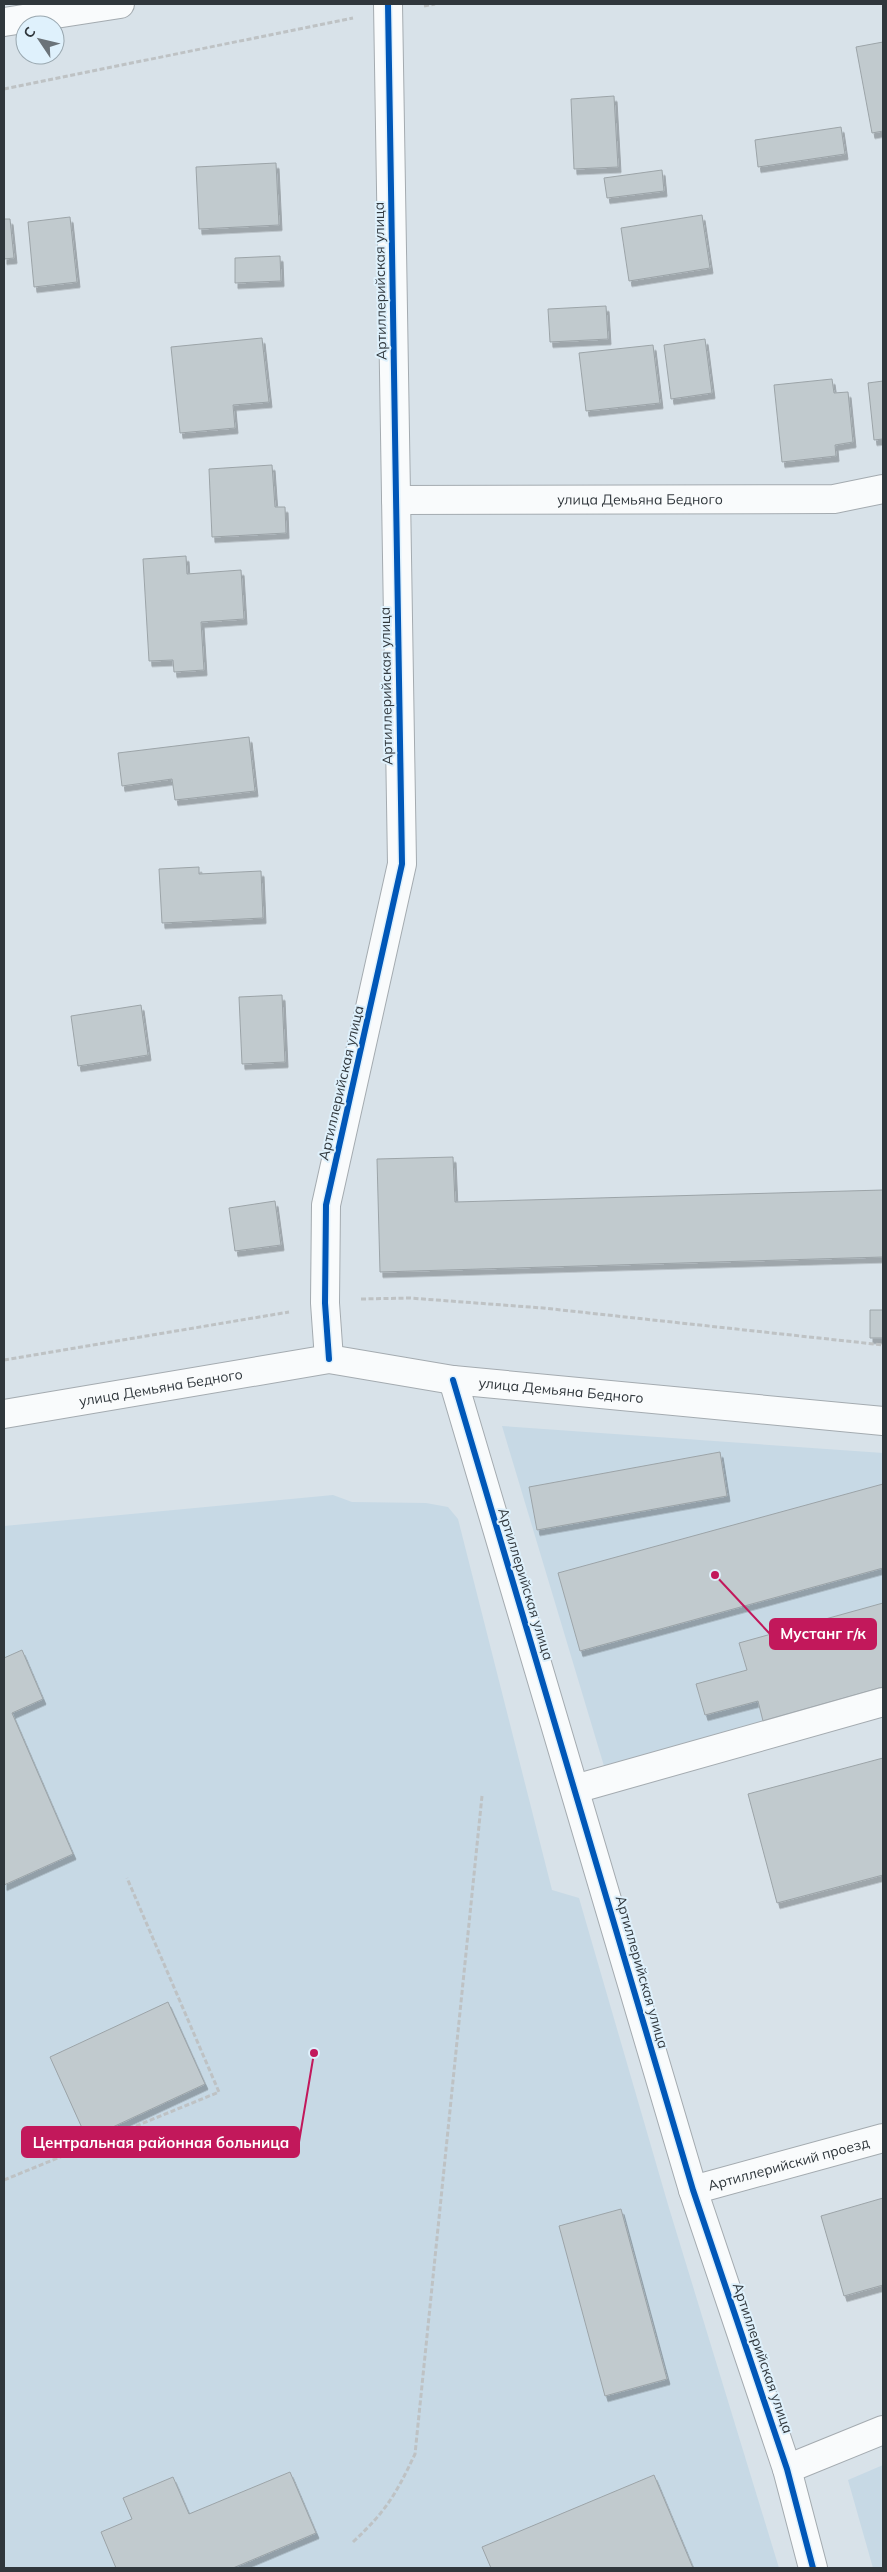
<svg xmlns="http://www.w3.org/2000/svg" width="887" height="2572" font-family="Mulish,sans-serif">
  <style>
    .built { fill: #c7d9e5 }
    .building { fill: #c1cace; stroke: #9ca4a8; filter: url(#shadow) }
    .lines { fill: none; stroke-linecap: round; stroke-linejoin: round }
    .minor-casing { stroke: #a4abb0; stroke-width: 30 }
    .path { stroke: #bec2c4; stroke-width: 3; stroke-dasharray: 5 2.5; stroke-linecap: butt }
    .minor { stroke: #f9fbfc; stroke-width: 28 }
    .cycleway-casing { stroke: #dff1fc; stroke-width: 9 }
    .cycleway { stroke: #0057b8; stroke-width: 6 }
    .labels { text-anchor: middle; stroke-width: 4; stroke-linejoin: round; paint-order: stroke }
    .street-label { font-size: 14px; fill: #30373c; stroke: #dff1fc }
    .leader { fill: none; stroke: #c2185b; stroke-width: 2 }
    .callout-dot { fill: #c2185b; stroke: #dff1fc; stroke-width: 2 }
    .callout { fill: #c2185b; stroke: #c2185b; stroke-width: 2 }
    .callout-label { font-size: 15px; text-anchor: middle; font-weight: bold; fill: #fff }
  </style>
  <defs>
    <filter id="shadow"><feDropShadow dx="3" dy="5.5" stdDeviation="0" flood-color="#0004"/></filter>
  </defs>
  <rect width="100%" height="100%" fill="#d8e2e9"/>
  <!-- built -->
  <path class="built" d="M502,1426l381,27v245l-279,68z
    M333,1495l19,7 74,1 22,4 10,12 94,371 27,8 90,310 110,360h-775v-1042z
    M883,2465v103h-10l-25,-88z"/>
  <!-- building -->
  <path class="building" d="M883,42v89l-11,2 -16,-86z
    M614,96l4,71 -44,2 -3,-70z
    M841,127l4,27 -87,13 -3,-27z
    M276,163l3,62 -80,4 -3,-62z
    M662,170l2,21 -57,7 -3,-20z
    M702,215l8,53 -81,13 -8,-53z
    M70,217l7,65 -43,5 -6,-65z
    M4,219h6l4,39 -10,1z
    M280,256l1,25 -46,2v-25z
    M606,306l2,33 -58,3 -2,-33z
    M262,338l7,64 -36,3 2,23 -55,5 -9,-86z
    M705,339l7,54 -41,6 -7,-54z
    M653,345l7,58 -74,8 -7,-58z
    M832,379l2,14 14,-1 5,50 -18,3 1,11 -54,6 -8,-77z
    M883,381v58l-9,1 -6,-57z
    M272,465l3,42h10l1,26 -74,4 -3,-68z
    M186,556l1,18 54,-4 3,49 -43,3 3,48 -30,2 -1,-12 -24,1 -6,-102z
    M249,737l6,54 -80,9 -3,-21 -50,7 -4,-33z
    M199,867v7l62,-3 2,47 -101,5 -3,-54z
    M282,995l3,67 -43,2 -3,-67z
    M141,1005l7,50 -70,11 -7,-50z
    M453,1157l2,45 428,-12v67l-503,15 -3,-113z
    M275,1201l6,44 -46,6 -6,-43z
    M870,1310h13v28h-13z
    M720,1452l7,44 -190,34 -8,-43z
    M883,1484v84l-303,83 -22,-78z
    M883,1603v84l-120,34 -5,-20 -53,14 -9,-31 51,-14 -8,-27z
    M22,1650l21,49 -31,14 61,141 -69,31v-227z
    M883,1758v117l-106,28 -29,-109z
    M168,2002l37,82 -118,55 -37,-82z
    M883,2198v87l-39,11 -23,-80z
    M621,2209l46,170 -62,17 -46,-170z
    M290,2472l26,61 -83,35h-117l-15,-36 31,-13 -9,-21 50,-21 16,37z
    M654,2475l39,93h-202l-9,-21z"/>
  <g class="lines">
    <defs>
      <g id="minor">
        <path d="M4,22l116,-18"/>
        <path id="s1" d="M396,500l438,-1 49,-10"/>
        <path d="M329,1359l-4,-56 1,-98 76,-341 -14,-860"/>
        <path d="M453,1380l240,810 94,279 26,99"/>
        <path id="s2" d="M4,1414l325,-55 124,21 430,41"/>
        <path d="M575,1789l308,-87"/>
        <path id="s3" d="M693,2190l190,-52"/>
        <path d="M787,2469l96,-39"/>
      </g>
    </defs>
    <!-- minor casing -->
    <use href="#minor" class="minor-casing"/>
    <!-- path -->
    <path class="path" d="M424,6l11,-2
      M4,89l349,-71
      M361,1299l49,-1 133,10 340,37
      M4,1360l285,-48
      M4,2180l215,-88 -92,-214
      M353,2542c33,-31 42,-46 62,-88l67,-658"/>
    <!-- minor -->
    <use href="#minor" class="minor"/>
    <defs>
      <path id="cycleway" d="M329,1359l-4,-56 1,-98 76,-341 -14,-860
        M453,1380l240,810 94,279 26,99"/>
    </defs>
    <!-- cycleway casing -->
    <use href="#cycleway" class="cycleway-casing"/>
    <!-- cycleway -->
    <use href="#cycleway" class="cycleway"/>
  </g>
  <g class="labels">
    <!-- street labels -->
    <g class="street-label">
      <text transform="translate(380 281) rotate(-91)" y="5">Артиллерийская улица</text>
      <text dy="5" stroke="none"><textPath href="#s1" startOffset="244">улица Демьяна Бедного</textPath></text>
      <text transform="translate(386 686) rotate(-91)" y="5">Артиллерийская улица</text>
      <text transform="translate(341 1083) rotate(-77)" y="5">Артиллерийская улица</text>
      <text dy="5" stroke="none"><textPath href="#s2" startOffset="159">улица Демьяна Бедного</textPath></text>
      <text dy="5" stroke="none"><textPath href="#s2" startOffset="564">улица Демьяна Бедного</textPath></text>
      <text transform="translate(526 1584) rotate(73)" y="5">Артиллерийская улица</text>
      <text transform="translate(642 1972) rotate(74)" y="5">Артиллерийская улица</text>
      <text dy="5" stroke="none"><textPath href="#s3" startOffset="99">Артиллерийский проезд</textPath></text>
      <text transform="translate(763 2358) rotate(71)" y="5">Артиллерийская улица</text>
    </g>
  </g>
  <!-- callouts -->
  <path class="leader" d="M715 1575L770 1634M314 2053L299 2142"/>
  <g class="callout-dot">
    <circle cx="715" cy="1575" r="5"/>
    <circle cx="314" cy="2053" r="5"/>
  </g>
  <g class="callout">
    <rect x="770" y="1619" width="106" height="30" rx="5"/>
    <rect x="22" y="2127" width="277" height="30" rx="5"/>
  </g>
  <g class="callout-label">
    <text x="823" y="1639">Мустанг г/к</text>
    <text x="161" y="2148">Центральная районная больница</text>
  </g>
  <!-- border -->
  <rect width="887" height="2572" fill="none" stroke="#30373c" stroke-width="10"/>
  <!-- north arrow -->
  <g transform="translate(40 40) rotate(305)"><circle r="24" fill="#dff1fc" stroke="#99a7af"/>
  <path d="M0-4L9 19L0 12L-9 19Z" fill="#6b7379"/>
  <text y="-8" font-size="14" font-weight="bold" text-anchor="middle" fill="#30373c">С</text>
  </g>
</svg>
